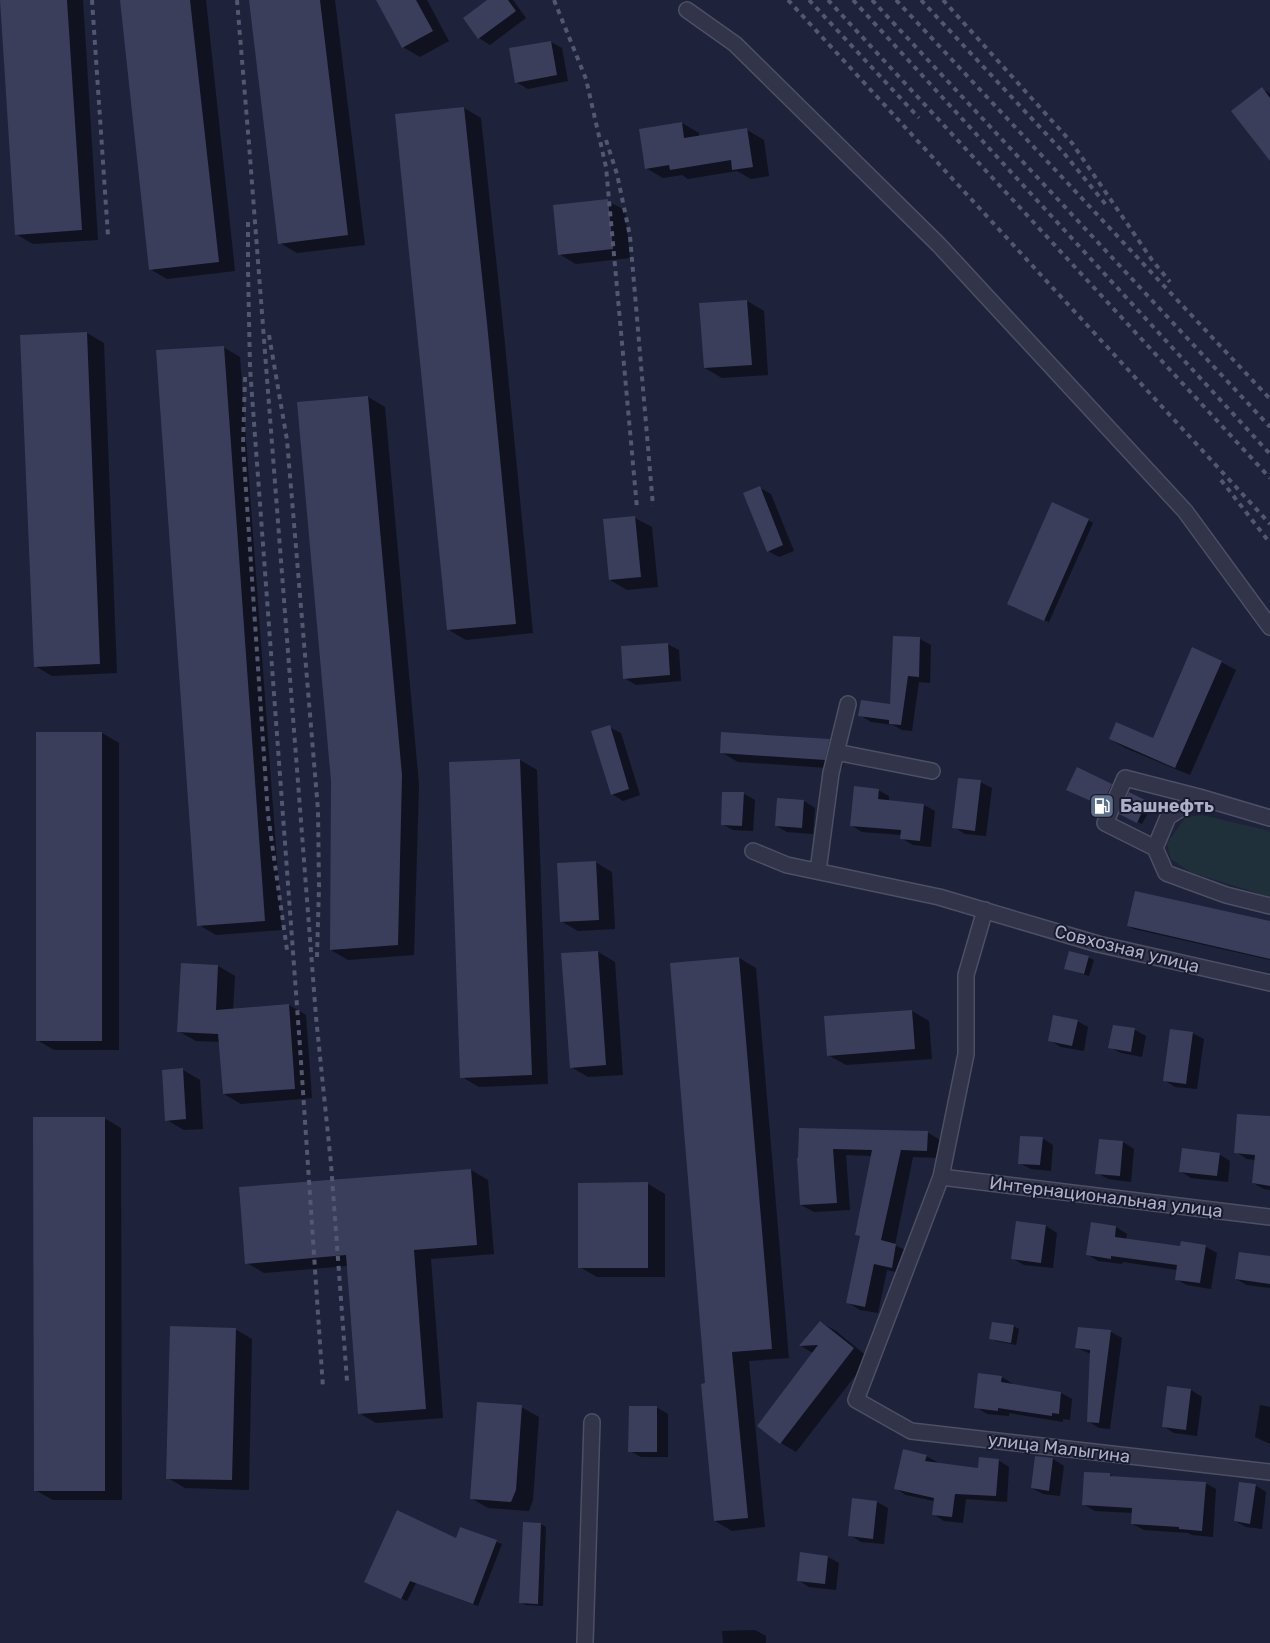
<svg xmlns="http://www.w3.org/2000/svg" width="1270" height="1643" font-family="Rubik,sans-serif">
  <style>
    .green { fill: #20303b }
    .shadow { fill: #0007 }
    .building { fill: #3a3e5b }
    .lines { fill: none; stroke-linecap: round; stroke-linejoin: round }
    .minor-casing { stroke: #4d4f65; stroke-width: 18 }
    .minor { stroke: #32354a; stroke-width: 15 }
    .rail { stroke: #535772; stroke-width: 4; stroke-dasharray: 5 5; stroke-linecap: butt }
    .labels { text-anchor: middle; stroke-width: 4; stroke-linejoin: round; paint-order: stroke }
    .poi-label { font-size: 18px; font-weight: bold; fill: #acafc7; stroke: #181b2f; text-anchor: start }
    .street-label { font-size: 18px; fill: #acafc7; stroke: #181b2f }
  </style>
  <rect width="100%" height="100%" fill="#1e223a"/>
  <!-- green -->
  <path class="green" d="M1202,815l68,16v66l-80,-25 -19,-13 -4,-16 19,-26z"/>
  <!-- shadow -->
  <path class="shadow" d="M1,0h82l15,240 -65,4 -17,-10z
    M121,0h85l29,271 -68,8 -17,-10z
    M250,0h85l30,245 -68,8 -17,-10z
    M378,0h49l22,41 -29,16 -17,-10z
    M489,0h24l13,18 -36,27 -11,-7 -15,-20z
    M551,42l11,6 6,33 -40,8 -12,-7z
    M1262,89l8,4v66z
    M464,108l17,10 23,216 29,299 -67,7 -17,-10 -53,-515z
    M682,123l17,10v4l48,-7 17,10 5,36 -18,3 -14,-8 -49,8 -6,-4 -19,3 -17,-10z
    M607,201l18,9 5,48 -54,6 -17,-10z
    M747,301l17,10 4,64 -46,3 -17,-10z
    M87,333l17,10 13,330 -65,3 -17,-10z
    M223,347l17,10 42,573 -66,5 -17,-10z
    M368,397l17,10 34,378 -5,170 -66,5 -17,-10z
    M760,488l11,6 23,57 -15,6 -11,-6z
    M635,518l17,9 6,60 -31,3 -17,-10z
    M1088,520l5,3 -44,99 -36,-15z
    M894,637l26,2 11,6 -1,38 -11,-1 -7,49 -10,-1 -9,-5 -22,-3 -11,-7 31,-10z
    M667,644l12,6 2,31 -45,4 -12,-7z
    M1221,662l15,8 -46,105 -65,-27 -15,-9h43z
    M609,727l12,6 19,62 -17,6 -11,-7z
    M37,733h65l17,10v307h-65l-17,-10z
    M829,740l17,10 -4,19 -104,-7 -17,-10z
    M520,760l17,10 11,314 -69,3 -17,-10z
    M980,782l12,6 -6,48 -21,-2 -11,-7z
    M1111,786l5,3 -8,19 -36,-16z
    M878,790l11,6v5l35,4 11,6 -4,36 -18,-2 -12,-7 1,-3 -40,-3 -11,-7z
    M744,794l11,6 -2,31 -20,-1 -11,-6z
    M1129,794l23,11 -10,19 -16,-7z
    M804,801l11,7 -2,26 -26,-2 -11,-6z
    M595,862l17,10 3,57 -37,2 -17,-10z
    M1270,923v37l-136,-31 -6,-3z
    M598,952l17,10 8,113 -35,2 -17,-10z
    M1088,957l6,3 -5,16 -23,-7z
    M739,958l17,10 33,390 -40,3 16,166 -33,4 -17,-10 -9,-136z
    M182,964l36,2 17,10 -2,34 56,-5 17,10 6,83 -71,6 -17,-10 -4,-52 -24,-1 -18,-10z
    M912,1011l17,10 3,38 -86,6 -18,-10z
    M1077,1021l11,6 -4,24 -23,-4 -12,-7z
    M1114,1026l21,4 11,6 -4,21 -21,-4 -11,-6z
    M1192,1033l12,6 -7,50 -22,-2 -11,-7z
    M183,1070l17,10 3,49 -19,1 -17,-10z
    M1270,1117v73l-6,-1 -11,-6 3,-23 -9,-1 -11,-7z
    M104,1118l17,10 1,372h-69l-18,-10z
    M800,1129l127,3 13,8v18l-27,-1 -18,88 14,7 -4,22 -18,-4 -9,43 -18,-3 -13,-8 14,-65 -5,-3 16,-78 -26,-1 4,55 -36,2 -13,-7z
    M1042,1138l11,7 -2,26 -20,-2 -12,-6z
    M1123,1142l11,7 -3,33 -23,-3 -11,-6z
    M1219,1154l11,7 -2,21 -37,-4 -11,-7z
    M471,1170l17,10 6,74 -63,5 12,159 -67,5 -17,-10 -11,-147 -84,7 -17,-10z
    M648,1184l17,10v83h-68l-17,-10z
    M1017,1223l29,3 11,7 -4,35 -29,-3 -12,-7z
    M1116,1227l11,7 -1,6 55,7h25l11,6 -6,36 -24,-4 -11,-6 1,-9 -54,-8 -1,2 -24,-3 -11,-7z
    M1270,1257v31l-23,-3 -11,-6z
    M820,1322l16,9 33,27 -73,94 -15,-9 32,-90 -12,-7z
    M1014,1326l5,3 -3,16 -20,-4 -5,-3z
    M1079,1328l32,4 11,6 -12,91 -11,-1 -11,-7 3,-67 -14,-6z
    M235,1329l17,10 -3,151 -64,-2 -17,-10z
    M1002,1377l11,7v1l48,8 11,6 -2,21 -7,-1v3l-54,-9v3l-22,-2 -11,-7z
    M1168,1387l23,3 11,7 -5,39 -23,-3 -11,-7z
    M1260,1405l10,2v37l-15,-7z
    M521,1407l18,10 -6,83 -4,11 -41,-3 -17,-10z
    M656,1407l12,7v43h-27l-11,-6z
    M926,1456l11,6v2l42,5 19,-9 11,7 -2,35 -41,-3 -3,24 -19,-2 -11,-7 1,-13 -28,-6 -11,-7z
    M1036,1457l17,2 11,7 -4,30 -17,-2 -11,-6z
    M1109,1474l6,4 90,5 11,6 -3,48 -21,-2 -4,-2 -44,-3 -12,-6 1,-11 -38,-2 -12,-7z
    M1255,1485l11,7 -4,37 -16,-2 -11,-6z
    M877,1502l11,6 -4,36 -23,-2 -11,-7z
    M541,1524l5,3 -3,79 -17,-1 -6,-3z
    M461,1528l41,16 -24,62 -62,-23 -9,18 -37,-17 87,-45z
    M802,1554l26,3 11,6 -3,27 -27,-3 -11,-7z
    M755,1630l11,6v7h-43l-1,-12z"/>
  <!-- building -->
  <path class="building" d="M0,0h67l15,230 -67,5z
    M120,0h70l29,262 -70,8z
    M249,0h71l28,235 -70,9z
    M376,0h40l17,31 -31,17z
    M487,0h21l8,11 -38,28 -15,-21z
    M551,41l6,34 -42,8 -6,-35z
    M1262,87l8,11v63l-39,-50z
    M464,107l23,216 29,301 -69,6 -52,-516z
    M682,122l2,16 63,-10 6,39 -21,3 -1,-10 -61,10 -1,-5 -24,4 -6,-40z
    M608,199l5,50 -55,6 -5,-50z
    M747,300l5,65 -48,3 -5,-65z
    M87,332l13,332 -66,3 -14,-332z
    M224,346l41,575 -68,5 -41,-576z
    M368,396l34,379 -4,170 -68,5 1,-169 -34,-379z
    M760,486l23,59 -16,7 -24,-59z
    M1052,502l37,17 -45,102 -37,-17z
    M635,516l6,61 -32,3 -6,-61z
    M893,636l27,1 -1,40 -11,-1 -7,49 -12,-1v-4l-31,-4 3,-16 29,4z
    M668,643l2,32 -47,4 -2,-33z
    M1192,647l30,14 -47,107 -66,-29 7,-17 37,16z
    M610,725l19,64 -18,6 -20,-64z
    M36,732h66v309h-66z
    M721,732l109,7 -5,21 -105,-7z
    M520,759l12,316 -72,3 -11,-316z
    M1077,767l35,17 -10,22 -36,-16z
    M958,778l23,2 -6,51 -23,-3z
    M854,786l25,3 -1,10 46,5 -4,37 -20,-2 1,-9 -51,-4z
    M722,792h22l-2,34 -21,-1z
    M1129,792l18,9 -10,22 -18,-9z
    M777,798l27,2 -2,28 -27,-2z
    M596,861l3,59 -39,2 -3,-59z
    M1135,891l135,30v38l-143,-33z
    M598,951l8,114 -36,3 -9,-115z
    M1069,951l20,5 -5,18 -20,-5z
    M739,957l33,392 -40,3 16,166 -34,3 -13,-137 4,-1 -35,-420z
    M181,963l37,2 -2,45 73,-6 6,85 -72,5 -5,-60 -41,-2z
    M912,1010l3,39 -88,7 -3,-40z
    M1053,1015l25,5 -6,26 -24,-5z
    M1113,1025l22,3 -4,24 -23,-4z
    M1170,1029l23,3 -7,52 -23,-3z
    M183,1068l3,51 -21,2 -3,-51z
    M1237,1114l33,2v70l-18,-3 3,-28 -21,-2z
    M33,1117h72v374h-71z
    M799,1128l129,3 -1,20 -26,-1 -20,90 15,4 -4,24 -18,-4 -9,43 -19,-4 14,-67 -5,-1 17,-85 -39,-1 4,54 -37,2 -3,-47h1z
    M1020,1136l23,1 -3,28 -22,-1z
    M1099,1139l24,2 -3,35 -25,-2z
    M1182,1148l38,5 -3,23 -38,-4z
    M471,1169l6,76 -63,5 12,159 -68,5 -12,-159 -101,9 -6,-77z
    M648,1182v86h-70v-85z
    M1016,1221l30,4 -5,38 -30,-4z
    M1091,1222l25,4 -1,11 65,9 1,-5 25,4 -6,38 -25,-3 2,-15 -66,-9v3l-25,-4z
    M1239,1252l31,4v28l-35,-5z
    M820,1321l34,27 -74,96 -23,-18 61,-81 -19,1z
    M992,1322l22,3 -3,18 -22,-4z
    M170,1326l66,2 -4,152 -66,-1z
    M1078,1327l33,3 -12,93 -12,-1 3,-72 -15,-2z
    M978,1373l24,3 -1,6 60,10 -2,22 -7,-1v3l-54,-8v3l-24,-3z
    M1167,1386l24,3 -5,41 -24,-3z
    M477,1402l45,3 -6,85 -5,12 -41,-3z
    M629,1406h28v46h-29z
    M903,1449l24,6 -2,6 53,7 1,-11 20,2 -3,37 -41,-2 -3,23 -20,-2 2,-17 -40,-9z
    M1035,1456l18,2 -4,33 -18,-3z
    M1084,1472l26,1v3l96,6 -4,49 -23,-2v-2l-48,-3 1,-16 -50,-3z
    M1239,1482l17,2 -6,40 -16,-3z
    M852,1498l25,3 -4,38 -25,-3z
    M397,1510l59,28 4,-11 37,13 -24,64 -63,-23 -9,18 -37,-17z
    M523,1522l18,1 -3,81 -19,-1z
    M800,1552l28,4 -3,28 -28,-3z"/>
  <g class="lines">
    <defs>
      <path id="minor" d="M687,10l48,34 204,201 246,266 85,116
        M836,752l96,19
        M1270,818l-71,-21 -31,20 -13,31 11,25 60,22 44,11
        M1155,848l-50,-25 20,-45 74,19
        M753,851l34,14 152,32 159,47 172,39
        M818,871l13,-98 17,-69
        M985,910l-19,65v79l-25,123 -85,223 55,31 359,41
        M941,1177l329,40
        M585,1643l7,-221"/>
    </defs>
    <!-- minor casing -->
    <use href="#minor" class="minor-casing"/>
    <!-- minor -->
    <use href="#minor" class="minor"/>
    <!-- rail -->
    <path class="rail" d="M92,0l16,236
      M237,0l12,144 67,873 15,147 16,217
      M554,0l32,79 20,88 31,341
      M788,0l482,524
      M809,0l110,118
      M828,0l442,478
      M853,0l417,454
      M872,0l398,427
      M896,0l374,399
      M921,0l142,152 44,54
      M943,0l129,143 80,117 18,22
      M606,140l11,34 13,62 23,270
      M248,222v47l2,99 50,679 23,341
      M269,335l18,105 31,370 1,77 -2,70
      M245,377l-2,69 25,369 19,135
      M1221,480l49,63"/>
  </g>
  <!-- icons -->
  <defs>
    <symbol id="fuel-square" viewBox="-11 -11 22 22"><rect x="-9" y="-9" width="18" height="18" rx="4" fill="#5c6f8a" stroke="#181b2f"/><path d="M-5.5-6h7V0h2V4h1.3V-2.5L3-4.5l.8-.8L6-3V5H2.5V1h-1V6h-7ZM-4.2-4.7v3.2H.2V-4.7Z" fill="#fff"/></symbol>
  </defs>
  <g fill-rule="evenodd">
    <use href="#fuel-square" x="1088" y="792" width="28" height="28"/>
  </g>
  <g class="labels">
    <!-- poi labels -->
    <g class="poi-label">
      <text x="1120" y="812">Башнефть</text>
    </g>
    <!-- street labels -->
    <g class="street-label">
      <text transform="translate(1127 949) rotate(14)" y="6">Совхозная улица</text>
      <text transform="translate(1106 1197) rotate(7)" y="6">Интернациональная улица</text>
      <text transform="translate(1059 1448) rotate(7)" y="6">улица Малыгина</text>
    </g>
  </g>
</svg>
